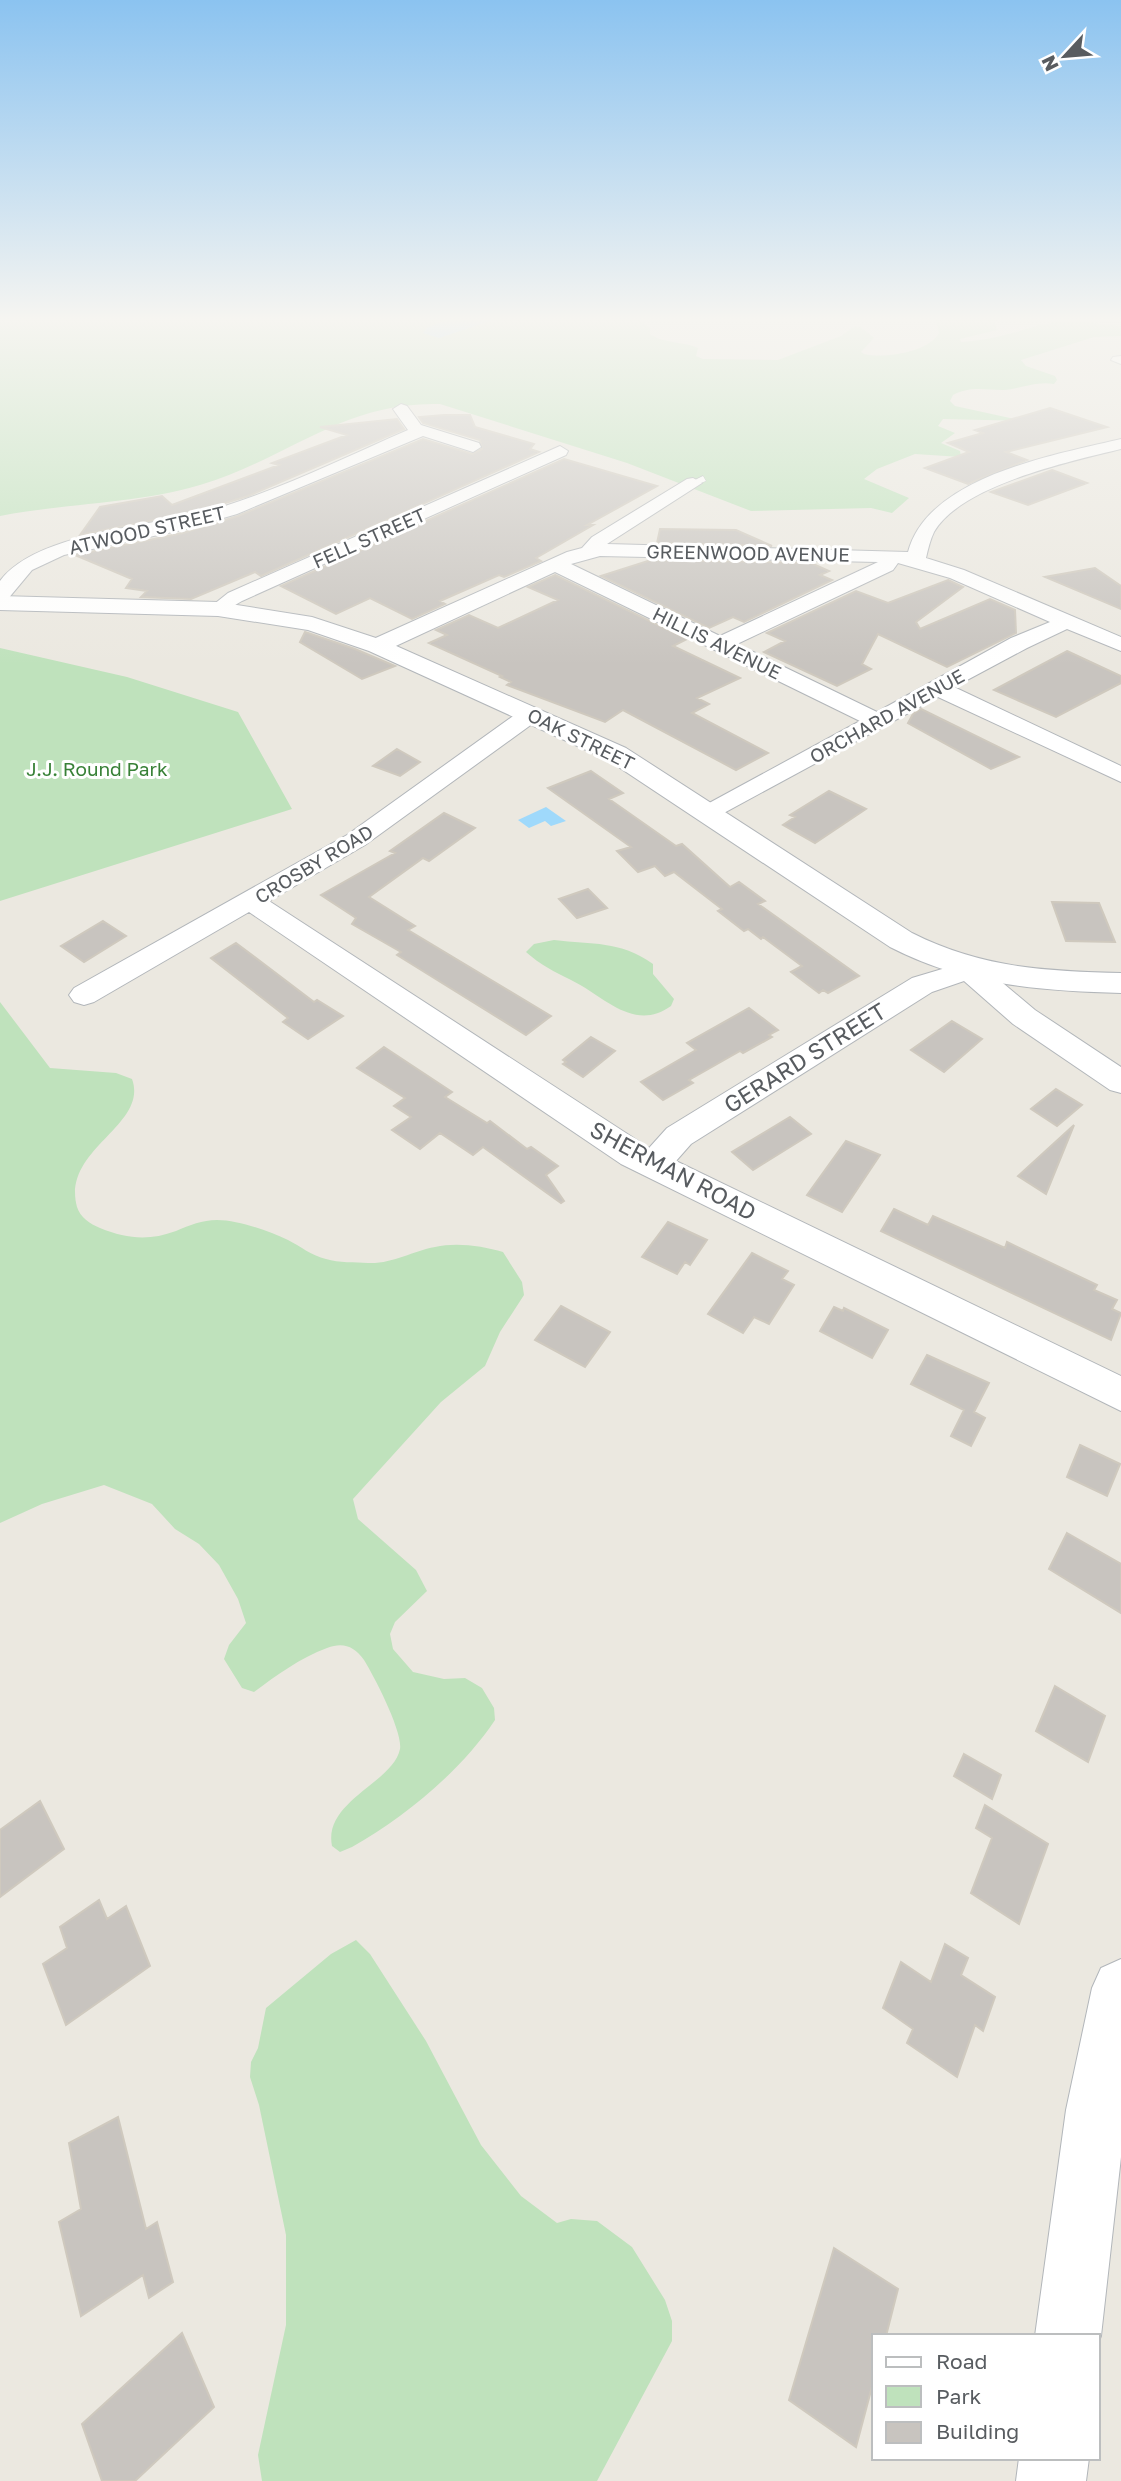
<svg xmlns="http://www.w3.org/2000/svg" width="1121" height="2481" font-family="'Golos Text',sans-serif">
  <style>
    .green { fill: #bfe2bc }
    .water { fill: #9fd9fb }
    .building { fill: #c8c4bf; stroke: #cfc9be; stroke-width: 2 }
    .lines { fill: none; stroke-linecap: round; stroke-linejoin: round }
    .service-casing { stroke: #b2b6ba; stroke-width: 1 }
    .minor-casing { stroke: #b2b6ba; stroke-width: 2 }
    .tertiary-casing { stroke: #b2b6ba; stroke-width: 2 }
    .service { fill: #fff; fill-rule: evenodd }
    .minor { fill: #fff; fill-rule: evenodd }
    .tertiary { fill: #fff; fill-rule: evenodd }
    .labels { text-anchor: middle; stroke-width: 6; stroke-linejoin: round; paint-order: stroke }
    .far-street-label { font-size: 19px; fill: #585c60; stroke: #fff }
    .far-park-label { font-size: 19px; fill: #388137; stroke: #fff }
    .street-label { font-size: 23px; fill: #585c60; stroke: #fff }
  </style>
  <rect width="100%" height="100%" fill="#ebe8e0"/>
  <!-- green -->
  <path class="green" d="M0,318h642l-3,2 11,8v6c14,10 33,7 48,14l-2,8 7,3 75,1 63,-24 14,-10 6,1 13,11 -13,14 3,2c20,5 65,-2 75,-21l-3,-12 -7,-3h74l-8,5 2,7 -37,9 1,3c30,-2 52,-9 79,-17 24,-6 56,-2 81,1v10l-27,1 -73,23 5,6 29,10 2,4 -3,4c-19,-3 -33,5 -51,6 -18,0 -33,-4 -50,5l-3,6 5,5 69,15 -81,-2 -5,7 17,7 -14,10 19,8 1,6 -46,-3 -38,15 -13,10 45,19 -17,15 -21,-5 -120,3 -124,-48 -187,-59c-97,-3 -152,55 -240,81 -64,19 -134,18 -200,31z
    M0,648l127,29 111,35 54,97 -292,92z
    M554,940c39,5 65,0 99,24v10l21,25 -3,7c-33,24 -61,-3 -89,-20 -21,-12 -37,-17 -56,-34l8,-8z
    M0,1002l50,66 66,5 16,6c17,47 -71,70 -55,128 3,10 13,17 23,21 27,11 49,13 76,3 14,-6 26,-11 41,-11 22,0 51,11 71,20 12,6 24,16 38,19 13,4 29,3 42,4 25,1 44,-12 67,-16 21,-5 48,-1 68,5l19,30 2,13 -24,37 -15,34 -44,36 -88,97 5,20 58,51 11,21 -32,31 -5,12 3,15 20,23 31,7 21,-1 17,10 12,20 1,12c-34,51 -90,97 -143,127l-12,5 -8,-6c-9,-45 61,-63 68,-97 3,-17 -26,-73 -36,-89 -10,-14 -21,-18 -37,-12 -27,10 -50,27 -73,44l-12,-4 -18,-29 5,-14 17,-22 -8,-24 -19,-34 -20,-21 -24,-15 -23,-25 -48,-19 -62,19 -42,19z
    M356,1940l14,14 56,87 55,104 40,51 36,27 14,-4 26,2 35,26 33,53 7,21v20l-75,140h-335l-4,-26 28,-130v-90l-27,-130 -9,-28 1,-15 7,-14 8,-40 65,-54z"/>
  <!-- water -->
  <path class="water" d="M451,318h48l-60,20 -16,-5 4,-5z
    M546,807l20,14 -15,5 -6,-5 -16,7 -11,-8z"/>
  <!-- building -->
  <path class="building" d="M1050,408l57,19 -101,25 21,8 -59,24 -43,-16 44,-16 -21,-9 35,-10 -8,-3z
    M444,415h26l5,12 59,17 -4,5 9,3 -278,124 -6,-4 -64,27 -50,-2 6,-6 -21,-3 6,-9 -57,-24 108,-22 55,-17 185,-77 49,15 10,-5 -2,-9 -57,-17 -4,-6z
    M397,419l7,10 -156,67 -49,15 -119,24 20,-28 62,-11 10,9 107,-40 -7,-2 75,-28 -27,-8z
    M564,459l93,27 -70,39h6l-57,33 5,3 -37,16 -5,-2 -59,26 5,3 -33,15 -42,-21 -34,16 -55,-28z
    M1052,470l35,13 -59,22 -37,-13z
    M660,529l76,1 36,16 -115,-3z
    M651,560l160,3 18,8 -9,4 12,5 -88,42 -11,-5 -24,11 -108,-52z
    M1095,568l26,18v23l-76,-32z
    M555,575l132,64 -14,7 67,32 -43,20 12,6 -17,9 76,40 -32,17 -113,-60 -18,12 -98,-37 4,-3 -11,-5 2,-1 -73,-33 18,-8 -11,-5 33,-15 29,13 60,-28 -30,-13z
    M948,580l15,7 -47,35 4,7 70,-30 25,11 1,23 -69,34 -69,-33 -16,30 9,5 -34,17 -73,-34 21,-11 -18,-8 89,-42 32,12z
    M305,632l50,17 40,17 -33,13 -62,-37z
    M1067,651l54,25v7l-65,34 -62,-27z
    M921,709l98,48 -28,12 -83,-46 5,-9z
    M397,749l23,13 -20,14 -27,-10z
    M591,771l32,22 -14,6 67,47 6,-2 48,43 9,-5 26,19 -7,3 101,72 -31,17 -5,-3 -4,3 -28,-21 11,-6 -39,-29 -2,2 -13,-10 -4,2 -26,-20 4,-2 -48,-37 -9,4 -10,-10 -17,6 -21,-21 14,-4 -83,-59z
    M829,791l37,18 -51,34 -32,-18 12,-8 -5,-2z
    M444,813l31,15 -46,33 -6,-3 -54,39 46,29 -7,4 143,86 -25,19 -129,-80 4,-3 -49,-28 4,-6 -35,-23 74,-42 -5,-2z
    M588,889l19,19 -30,10 -18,-19z
    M1052,902l47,1 16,39 -49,-1z
    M103,921l23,15 -42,26 -23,-16z
    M236,943l78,59 3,-2 26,16 -35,23 -25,-17 5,-4 -77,-60z
    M749,1008l29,22 -9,5 3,2 -29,16 -3,-2 -51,29 4,3 -30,17 -22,-18 55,-32 -9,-7z
    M952,1021l30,18 -38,33 -33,-22z
    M591,1037l24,14 -32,26 -20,-13 3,-2 -3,-2z
    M384,1047l68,45 -7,5 42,26 3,-2 37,28 4,-2 27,19 -12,9 18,26 -3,2 -78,-56 -10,8 -33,-22 -20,16 -28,-19 19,-13 -17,-11 11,-8 -48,-30z
    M1056,1089l26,16 -25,21 -26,-17z
    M790,1117l21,17 -58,36 -21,-18z
    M1074,1125l-28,69 -28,-18z
    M846,1141l34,14 -38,57 -35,-17z
    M894,1209l34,16 5,-9 72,32 2,-6 90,43 -3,5 23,10 -5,9 9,4 -10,27 -230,-109z
    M668,1222l39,18 -17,25 -5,-3 -8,12 -35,-17z
    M752,1253l36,18 -6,8 12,6 -25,39 -15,-7 -11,16 -35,-19z
    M561,1306l49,26 -25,35 -50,-27z
    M834,1307l9,4 1,-3 44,22 -16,28 -52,-27z
    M927,1355l62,28 -15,29 11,6 -14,28 -20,-10 13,-26 -53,-26z
    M1080,1445l40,19 -13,32 -40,-19z
    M1067,1533l54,31v49l-72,-44z
    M1055,1686l50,30 -17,46 -52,-31z
    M964,1754l37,21 -9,24 -38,-23z
    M40,1801l24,48 -64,48v-67z
    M985,1805l63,39 -29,80 -48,-31 21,-55 -16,-10z
    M99,1900l8,19 19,-13 24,60 -84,59 -23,-61 24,-16 -7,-21z
    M945,1944l23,14 -7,17 34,22 -12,34 -8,-6 -18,52 -50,-34 6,-14 -30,-21 18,-46 30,20z
    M118,2117l28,112 11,-7 16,60 -24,16 -6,-23 -62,41 -22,-94 22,-13 -12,-66z
    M834,2248l64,41 -12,47h-12v43l-18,68 -67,-47z
    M182,2333l32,74 -79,74h-33l-20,-57z"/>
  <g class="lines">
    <defs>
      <path id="service" d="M703,476l3,5 -13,5 -4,-3z"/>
      <path id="minor" d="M1100,318h21v4h-20z
        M1121,356v8l-10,-4 2,-3z
        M401,404l6,2 14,19 58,18 2,4 -8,5 -50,-16 -186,78 -55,16 -118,25 -32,15 -25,30 -7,2v-21c39,-52 163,-54 225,-75 63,-20 123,-50 183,-76l-15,-21z
        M1121,439v10c-50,12 -160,36 -187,83 -4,8 -6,17 -8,26l38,12 157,67v14l-54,-22 -40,19 -73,39 167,79v16l-183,-85 -229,124 -9,-3 -4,-5 4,-5 160,-87 -305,-149 -170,79 -8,1 -11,-6 3,-5 198,-89 15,-4 10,-11 95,-58 6,-1 9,5 -95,61 301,8c20,-76 147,-97 213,-113zM600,556l278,6 -158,74 -149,-72zM898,563l52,15 100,44 -39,16 -134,74 -140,-68 156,-74z
        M560,446l8,5 -2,4 -324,146 -24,14 -10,-6 20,-16z
        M531,707l8,2 3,5 -3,5 -174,126 -96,56 380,247 18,-20 245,-150 57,-17 10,2 56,47 86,57v26l-11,-3 -97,-66 -49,-43 -32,11 -241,152 -15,17 445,215v35l-500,-247 -372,-252 -155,90 -10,3 -10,-3 -5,-7 5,-7 273,-153 176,-126z"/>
      <path id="tertiary" d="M0,596l218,6 94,15 73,24 241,107 286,185c69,35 133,38 209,40v20c-81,-2 -158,-8 -231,-46l-282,-187 -239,-109 -61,-21 -90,-14 -218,-6z
        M1121,1959v198l-20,179 -3,7v-7h-63l31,-226 26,-122 9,-20z
        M1019,2458h70l-3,23h-70z"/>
    </defs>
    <!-- service casing -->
    <use href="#service" class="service-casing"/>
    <!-- minor casing -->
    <use href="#minor" class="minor-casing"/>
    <!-- tertiary casing -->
    <use href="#tertiary" class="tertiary-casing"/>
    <!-- service -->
    <use href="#service" class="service"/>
    <!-- minor -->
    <use href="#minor" class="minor"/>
    <!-- tertiary -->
    <use href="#tertiary" class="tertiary"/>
  </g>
  <!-- sky -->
  <linearGradient id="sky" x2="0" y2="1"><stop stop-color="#8bc3f0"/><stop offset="0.48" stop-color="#f6f5f1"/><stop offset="1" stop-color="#f6f5f1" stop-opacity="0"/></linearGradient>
  <rect width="1121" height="665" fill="url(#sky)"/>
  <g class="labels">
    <!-- far-street labels -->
    <g class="far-street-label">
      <text transform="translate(147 530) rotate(-13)" y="7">ATWOOD STREET</text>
      <text transform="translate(369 538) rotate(-24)" y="7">FELL STREET</text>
      <text transform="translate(748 553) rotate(1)" y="7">GREENWOOD AVENUE</text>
      <text transform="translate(717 643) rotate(26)" y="7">HILLIS AVENUE</text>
      <text transform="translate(887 716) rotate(-29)" y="7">ORCHARD AVENUE</text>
      <text transform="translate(581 739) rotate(26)" y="7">OAK STREET</text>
      <text transform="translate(314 864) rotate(-31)" y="7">CROSBY ROAD</text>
    </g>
    <!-- far-park labels -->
    <g class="far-park-label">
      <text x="97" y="776">J.J. Round Park</text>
    </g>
    <!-- street labels -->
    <g class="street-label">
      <text transform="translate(805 1058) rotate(-32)" y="8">GERARD STREET</text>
      <text transform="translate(673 1171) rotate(28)" y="8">SHERMAN ROAD</text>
    </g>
  </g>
  <!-- legend -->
  <rect x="872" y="2334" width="228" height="126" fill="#ffffff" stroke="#bcbebf" stroke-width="2"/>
  <rect x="886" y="2357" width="35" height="10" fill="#ffffff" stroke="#bcbebf" stroke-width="2"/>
  <text x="936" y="2369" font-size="21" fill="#585c60">Road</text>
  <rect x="886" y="2386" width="35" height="21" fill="#bfe2bc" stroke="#bcbebf" stroke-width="2"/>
  <text x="936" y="2404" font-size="21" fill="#585c60">Park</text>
  <rect x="886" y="2422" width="35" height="21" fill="#c8c4bf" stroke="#bcbebf" stroke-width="2"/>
  <text x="936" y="2439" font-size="21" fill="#585c60">Building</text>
  <!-- north arrow -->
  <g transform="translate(1065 56) rotate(244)" stroke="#ffffff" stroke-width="5" paint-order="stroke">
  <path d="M0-5L12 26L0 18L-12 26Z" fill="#585c60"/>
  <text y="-10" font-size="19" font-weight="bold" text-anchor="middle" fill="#585c60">N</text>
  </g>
</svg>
